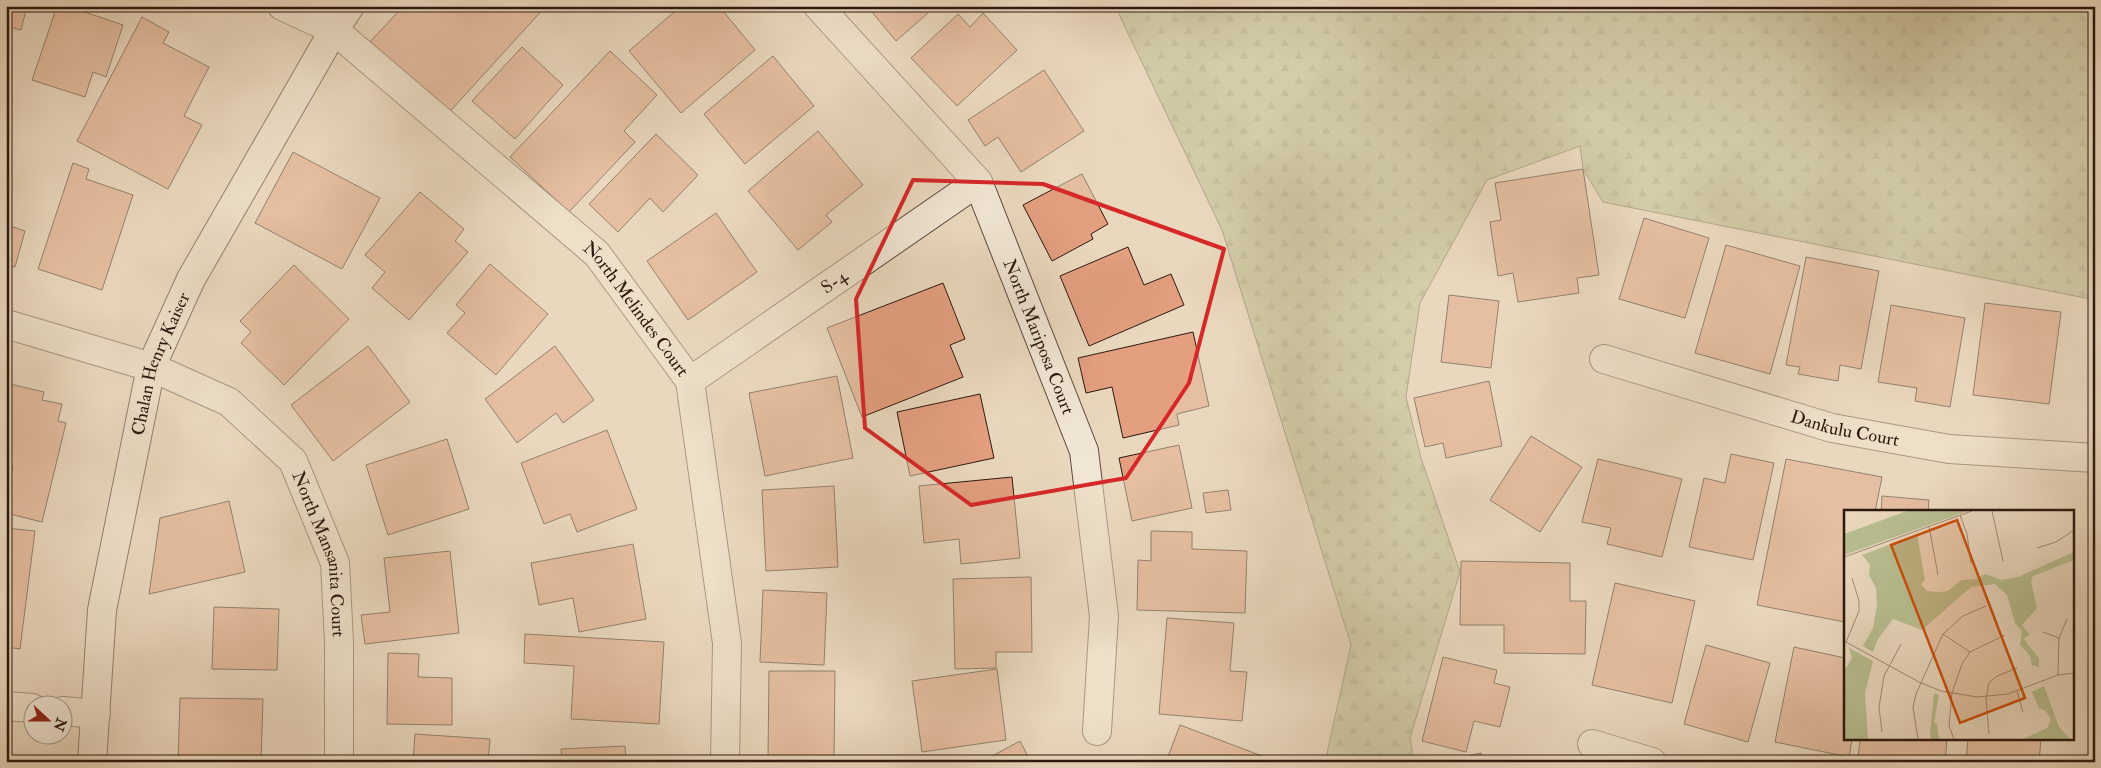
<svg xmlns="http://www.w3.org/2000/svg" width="2101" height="768" font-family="'IM FELL Double Pica',serif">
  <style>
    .forest { fill: url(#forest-firs); stroke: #726b50 }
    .building { fill: #e39f80; stroke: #2c180f }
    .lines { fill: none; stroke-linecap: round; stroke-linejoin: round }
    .street-casing { stroke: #5c483b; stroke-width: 30 }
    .secondary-casing { stroke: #2c180f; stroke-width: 30 }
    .street { stroke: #f1e6d5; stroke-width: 28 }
    .secondary { stroke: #f1e6d5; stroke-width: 28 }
    .marked { fill: none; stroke: #d62828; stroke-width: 4; stroke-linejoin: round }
    .labels { text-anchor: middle; stroke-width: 5; stroke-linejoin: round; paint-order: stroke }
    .street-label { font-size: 18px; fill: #2c180f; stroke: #f1e6d5 }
    .inset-road { fill: none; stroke: #9e8b78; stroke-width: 1 }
    .view { fill: #cc4f0c; fill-opacity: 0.15; stroke: #cc4f0c; stroke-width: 2.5 }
    .inset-edge { fill: none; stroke: #2c180f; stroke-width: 2.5 }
  </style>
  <defs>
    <pattern id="forest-firs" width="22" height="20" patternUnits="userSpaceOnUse" patternTransform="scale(1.25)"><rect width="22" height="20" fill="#b8be90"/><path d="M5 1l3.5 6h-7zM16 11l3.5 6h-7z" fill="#9ea37b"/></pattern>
  </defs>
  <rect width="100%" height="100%" fill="#ead8be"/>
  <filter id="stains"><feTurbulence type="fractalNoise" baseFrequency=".004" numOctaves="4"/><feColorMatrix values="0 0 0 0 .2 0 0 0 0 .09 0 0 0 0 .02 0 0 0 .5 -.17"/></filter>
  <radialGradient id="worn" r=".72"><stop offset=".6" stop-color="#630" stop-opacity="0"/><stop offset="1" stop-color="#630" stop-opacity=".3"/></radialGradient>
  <!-- forest -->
  <path class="forest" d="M1115,6h980v294l-492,-98 -20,-33 -3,-23 -93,34 -67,123 -14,94 15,61 39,114 -50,166 4,24h-89l26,-117 -129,-415z"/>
  <!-- building -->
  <path class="building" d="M6,6h21l-6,24 -15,-4z
    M57,6h10l56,19 -17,52 -13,-5 -8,25 -53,-17z
    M391,6h155l-102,112 -78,-72 32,-34z
    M681,6h38l36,44 -74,63 -52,-62z
    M867,6h69l-40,35z
    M983,13l34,37 -60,56 -46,-48 47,-44 12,13z
    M142,17l27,15 -6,11 46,24 -25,49 18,9 -34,64 -91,-48z
    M522,47l41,38 -48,54 -43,-38z
    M610,51l47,44 -33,36 11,11 -66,70 -59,-55z
    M773,56l41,50 -69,58 -41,-50z
    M1044,70l40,61 -63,41 -23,-35 -13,9 -17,-26z
    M818,131l45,54 -37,30 6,7 -34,28 -50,-59z
    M656,134l42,41 -35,37 -13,-14 -32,34 -29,-28z
    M293,152l87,46 -38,71 -87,-46z
    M73,163l16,6 -3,10 47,16 -31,95 -64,-21z
    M1583,169l16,106 -22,3 2,15 -61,9 -5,-29 -15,3 -8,-54 11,-2 -6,-37z
    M1082,174l26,50 -17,10 2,5 -41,22 -29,-56z
    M420,192l44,37 -9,12 13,11 -59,68 -37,-32 13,-16 -20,-17z
    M6,210l6,2 -4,13 17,6 -10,36 -9,-3z
    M716,213l41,59 -69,48 -41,-59z
    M1644,218l65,20 -24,80 -66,-19z
    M1726,245l74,21 -30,108 -75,-21z
    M1128,247l16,38 27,-11 13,31 -95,41 -29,-70z
    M1806,257l73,14 -18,98 -21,-4 -2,16 -40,-7 2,-7 -14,-2z
    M490,264l58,50 -52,61 -49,-42 18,-20 -9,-8z
    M294,265l55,54 -65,66 -43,-42 10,-11 -11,-11z
    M943,283l22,56 -15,6 13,32 -101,40 -35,-89z
    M1449,295l50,6 -8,67 -50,-6z
    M1985,303l76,9 -12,92 -76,-9z
    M1891,305l74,13 -15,89 -35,-6 2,-13 -39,-6z
    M1193,332l16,74 -32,8 2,11 -56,13 -11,-51 -26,6 -8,-35z
    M368,346l42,56 -77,59 -42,-56z
    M555,346l39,54 -31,23 -7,-10 -39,30 -32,-44z
    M837,376l16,82 -88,18 -16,-83z
    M1489,381l13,65 -56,12 -3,-15 -18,4 -11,-49z
    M6,383l38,9 -2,8 20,4 -4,17 8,2 -24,99 -36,-9v-20l7,-26 -7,-2z
    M980,394l14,64 -84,18 -13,-64z
    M607,430l30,79 -60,23 -7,-18 -26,10 -23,-61z
    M1531,436l51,31 -42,65 -50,-32z
    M447,439l22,70 -81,26 -22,-70z
    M1179,445l13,63 -60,13 -13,-63z
    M1731,454l43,9 -21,97 -64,-13 15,-69 21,5z
    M1598,459l84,20 -20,78 -55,-13 4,-16 -29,-6z
    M1786,459l96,18 -7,35h-30v110l-88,-17z
    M1012,477l8,81 -59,6 -2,-25 -35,4 -5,-57z
    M834,486l4,81 -72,4 -4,-81z
    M1228,490l3,20 -25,3 -3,-20z
    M1882,496l47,4 -1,12h-47z
    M229,501l16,71 -96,22 11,-76z
    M6,528l29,3 -15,118 -14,-2z
    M1151,531l41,1v17l55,2 -2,62 -108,-3 1,-50 13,1z
    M633,544l13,75 -67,13 -6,-34 -34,7 -8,-42z
    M450,551l9,82 -94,11 -4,-29 29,-3 -6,-54z
    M1461,561l109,2v38h16l-1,53 -81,-1v-28h-44z
    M1031,577l1,75h-36v16l-41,1 -2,-90z
    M1615,583l80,18 -23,102 -80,-18z
    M763,590l64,3 -3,72 -64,-3z
    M214,607l65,2 -2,61 -65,-1z
    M1167,618l67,5 -4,48 17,1 -5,49 -83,-7z
    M525,634l139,8 -5,82 -88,-5 3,-53 -50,-3z
    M1706,645l64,18 -22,79 -64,-18z
    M1794,647l51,11v81h7l-3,18 -74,-15z
    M388,653l31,1 -1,23 34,1v47l-65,-1z
    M1443,657l54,13 -3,13 16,4 -10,40 -26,-6 -8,31 -44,-11z
    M997,669l9,71 -84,12 -10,-71z
    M769,671h66l-1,88h-66z
    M180,698l83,1 -2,63h-83z
    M1180,725l98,37h-112z
    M415,734l75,5 -2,23h-75z
    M1860,739h87l-2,23h-49l-38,-3z
    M1968,739h73l-2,23h-73z
    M1020,741l11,21h-50z
    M625,746l1,16h-64l-1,-13z
    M1481,753l2,9h-39z"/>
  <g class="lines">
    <defs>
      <g id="street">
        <path id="s1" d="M282,6l52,24 263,224 93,127 37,262 -2,119"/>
        <path id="s2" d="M818,6l160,176 106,269 20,165 -7,115"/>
        <path id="s3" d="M6,324l145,43 78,35 64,59 42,102 4,79v120"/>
        <path id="s4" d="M1604,359l228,69 117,21 146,9"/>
        <path id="s5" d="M690,381l288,-199"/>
        <path d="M6,706l26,2"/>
        <path d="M62,711l34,3"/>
        <path d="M1592,744l60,18"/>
      </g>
      <g id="secondary">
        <path id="s6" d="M92,762l10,-152 49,-243 40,-88 143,-249 16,-24"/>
      </g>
    </defs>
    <!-- street casing -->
    <use href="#street" class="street-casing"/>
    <!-- secondary casing -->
    <use href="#secondary" class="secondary-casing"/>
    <!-- street -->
    <use href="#street" class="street"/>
    <!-- secondary -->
    <use href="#secondary" class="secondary"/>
  </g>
  <!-- marked area -->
  <path d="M0 0H2101V768H0ZM913,180l130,4 181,65 -35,134 -63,95 -155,27 -106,-77 -9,-129z" fill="#ead8be" fill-opacity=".55" fill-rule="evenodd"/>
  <path class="marked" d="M913,180l130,4 181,65 -35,134 -63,95 -155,27 -106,-77 -9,-129z"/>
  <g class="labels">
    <!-- street labels -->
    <g class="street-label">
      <text dy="6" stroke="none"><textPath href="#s5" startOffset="175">S-4</textPath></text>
      <text dy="6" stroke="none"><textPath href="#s1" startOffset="470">North Melindes Court</textPath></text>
      <text dy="6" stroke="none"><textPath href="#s2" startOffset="404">North Mariposa Court</textPath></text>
      <text dy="6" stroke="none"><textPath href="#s6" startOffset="406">Chalan Henry Kaiser</textPath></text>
      <text dy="6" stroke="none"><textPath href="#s4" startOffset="251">Dankulu Court</textPath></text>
      <text dy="6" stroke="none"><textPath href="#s3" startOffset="422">North Mansanita Court</textPath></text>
    </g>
  </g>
  <!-- overview -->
  <g transform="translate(1844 510)">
    <rect width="230" height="230" fill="#ead8be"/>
    <path d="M5,138l24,13 -8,32 -10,-4 -8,32 -3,1v-51l8,-13z" fill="#b8be90"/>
    <path d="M63,1h61l-124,44v-21zM73,24l8,46 -4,4 6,7 12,1 9,-1 13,-11 16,-1 8,-5 17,6 16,-3 56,-25v8l-41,16 -2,5 6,27 -15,17 8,10 -6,3 4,7 11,13v9l-7,-2 -2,-9 -10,-11 2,-14 -7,-8 -8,-28 -12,-11 -24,3 -49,43 -29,-11 -15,20 -5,13 -10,-6 10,-18 4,-23 -1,-17 -7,-13 1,-10 -8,-10zM200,176l15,41 11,12h-47l24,-11 4,-8 -5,-9 -7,-3 -7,-16zM11,178l10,5 3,46h-24l6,-47zM90,183l5,2 -5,28 3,1 2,15h-8l-1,-4z" fill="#b8be90"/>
    <path class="inset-road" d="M148,1l11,50M116,5l7,19 4,30M85,16l9,49M193,38l19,-6 18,-12M0,47l128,-46M199,122l16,6M99,124l27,18M0,131l75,41 22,9 36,6 31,-3 50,-19 16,-2M2,132l13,-31v-10l-7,-23M214,165l1,-37 8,-19M173,181l6,21M38,222l-3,-25 5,-31 17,-32M145,224l-3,-36 3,-15 8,-7 20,-8M74,229l-5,-32 3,-13 27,-60 20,-18 23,-10M110,229l-5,-13 3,-33 10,-29 8,-12 35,-17"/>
    <path class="view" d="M113,10l68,178 -65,25 -69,-178z"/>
    <rect width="230" height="230" class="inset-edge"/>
  </g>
  <!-- margin -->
  <rect width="2101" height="768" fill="none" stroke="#ead8be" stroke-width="25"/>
  <rect x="8" y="8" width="2086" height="753" fill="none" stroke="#2c180f" stroke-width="2.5"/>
  <rect x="12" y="12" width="2076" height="743" fill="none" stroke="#2c180f"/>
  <!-- north arrow -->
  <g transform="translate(48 720) rotate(111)"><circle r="24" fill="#f1e6d5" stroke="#a29486"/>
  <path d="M0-4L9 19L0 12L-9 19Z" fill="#8f2418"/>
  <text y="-8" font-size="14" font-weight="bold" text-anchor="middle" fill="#2c180f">N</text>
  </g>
  <rect width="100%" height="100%" filter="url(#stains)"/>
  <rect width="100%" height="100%" fill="url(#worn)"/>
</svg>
